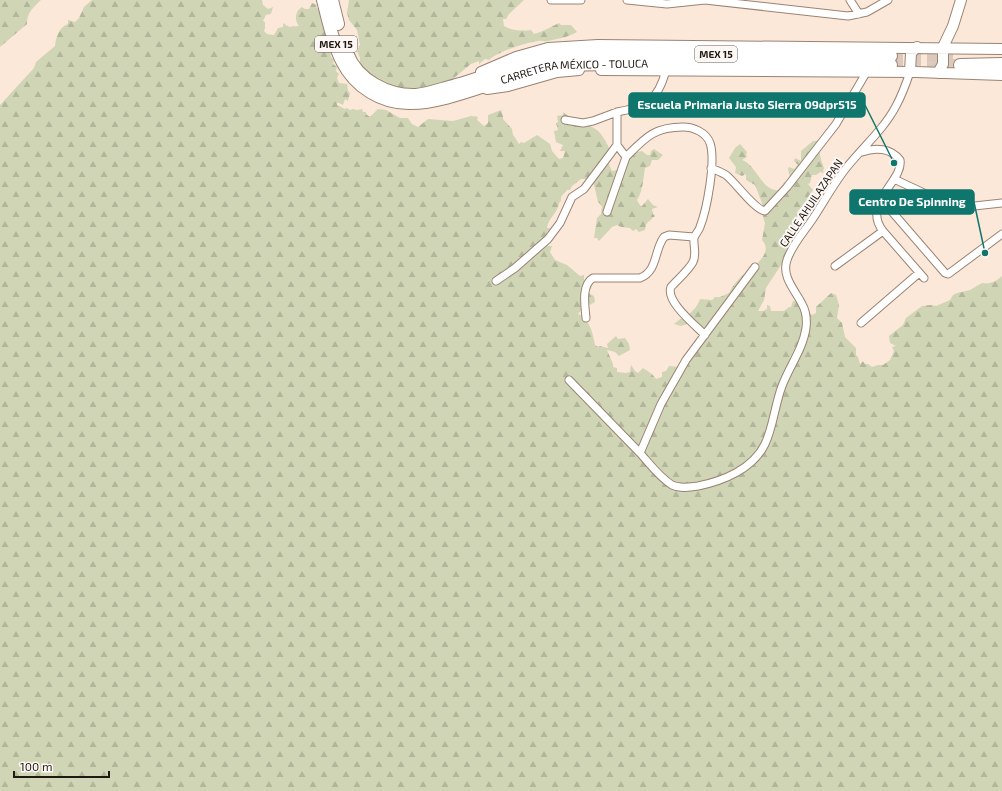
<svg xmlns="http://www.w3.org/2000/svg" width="1002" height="791" font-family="'Exo 2',sans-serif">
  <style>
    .forest { fill: url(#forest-firs) }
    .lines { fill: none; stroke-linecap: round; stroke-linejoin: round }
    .primary-tunnel { stroke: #dbc9bb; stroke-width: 12; stroke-dasharray: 12 6; stroke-linecap: butt }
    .street-casing { stroke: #9a8373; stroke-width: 9 }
    .secondary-casing { stroke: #9a8373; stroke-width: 12 }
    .primary-casing { stroke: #9a8373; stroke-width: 14 }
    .street { stroke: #fff; stroke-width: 7 }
    .secondary { stroke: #fff; stroke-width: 10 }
    .primary { stroke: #fff; stroke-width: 12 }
    .labels { text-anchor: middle; stroke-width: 4; stroke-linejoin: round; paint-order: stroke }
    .shield { fill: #fdf8f5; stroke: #625b55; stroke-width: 1 }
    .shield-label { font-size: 10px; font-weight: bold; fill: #201811 }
    .street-label { font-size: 11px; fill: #201811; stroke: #fdf8f5 }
    .leader { fill: none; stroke: #0f766e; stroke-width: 1.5 }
    .callout-dot { fill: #0f766e; stroke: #fdf8f5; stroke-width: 1.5 }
    .callout { fill: #0f766e; stroke: #0f766e; stroke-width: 1.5 }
    .callout-label { font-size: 12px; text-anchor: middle; font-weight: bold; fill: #fff }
  </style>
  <defs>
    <pattern id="forest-firs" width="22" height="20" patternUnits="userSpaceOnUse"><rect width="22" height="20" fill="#d0d5b5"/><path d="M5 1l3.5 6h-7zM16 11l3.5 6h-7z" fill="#b2b69b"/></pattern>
  </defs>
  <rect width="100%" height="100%" fill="#fce8d9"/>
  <!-- forest -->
  <path class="forest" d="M0,0h41c-8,8 -14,12 -14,24l-27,23z
    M92,0h170l1,5 5,4 5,-2 -2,7 -5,1 -3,6 2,1v6l-1,3 3,3 7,1 4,-7 5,-1v-4l6,4 10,-1c-5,-6 -4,-15 3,-19l3,2h4l3,-6 5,2 -1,2 5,4 9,38 1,8 3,3 -1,4 4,3 -1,4 3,3 -2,4 2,5 8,1 1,7 2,2 -2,8 -3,-2 -2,6 -4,-2h-2v2l8,4 2,-1 3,2 3,-1 4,1 5,-1 1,3h3v2l4,3 8,-8 8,1 14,8h8l4,6 6,3 10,-8 25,2 18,-5 7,1 -1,3 7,6 4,-3v-8l13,-5 2,6v3l9,10 1,6 1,1 5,8 2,-2 3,1 13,-8 13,9 2,7 7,8 4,-1 2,-7h-5l3,-6 -7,-3 -2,-11 4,-1 -2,-7 2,-1 -1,-6 6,-1v-3c9,8 20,10 31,16 7,4 12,13 15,20l-3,10 6,13 10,-2 9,-16 11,-2 5,4h3l1,-4 3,-2 9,6 -5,5h-6l-2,6 -5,2c-2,11 -2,23 -8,32l4,7 7,-8 5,6 5,2 -6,2 1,5 2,2 -9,8 -1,6 -6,2 -3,-3 -3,2 -3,-3 -9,-1 -4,-2 -5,2 -13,14 -2,-3h-3l3,-20 4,-4 1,-8 -4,-4 -4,-17 -3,-4 -3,-2h-7l-9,7 -2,4h-3l-6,7v4l-2,2c-1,10 -11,15 -12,25h3l-4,6 2,12h4l-2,6 5,8 12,5 13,11 4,-1c0,10 0,17 10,21l1,6 -5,3 -1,-2h-5l-2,6 -4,5c12,5 15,20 17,31l3,2 2,-1 8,2 -1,-4 9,-8 2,3 7,-1 4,6 1,6 -11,6 -4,-4 -8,-2 6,14v3l4,1v4l9,1 4,-1 1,-7 4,6 3,2 5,-5 9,6 4,5 6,-2v-5l4,-1 3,-5 12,1 25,-30 -17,-14 -8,3 -7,-2 10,-8h2c6,-4 12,-10 14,-17l12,1 3,-3h5l9,-4c3,-7 8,-12 13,-17 9,-8 33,-22 20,-36l3,-17 -2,-6 -1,-14 -7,-18 -9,-5v-6l-4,2 -7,-3 1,-6 -7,-9 6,-10 5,-4 7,8 -1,3 1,2 -5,3c15,5 20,33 38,30l4,-8h2l4,-4 -2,-9 1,-2 5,2 4,-4 -4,-4 1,-3 6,3v-10l12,-10h2l6,-2c-3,11 -1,19 3,29l-1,3 1,2 -4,-1 -4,3h-4l-2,8 -2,1 5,6 -5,8 -1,3 -10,11 1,3 -3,4v6l-7,14 3,4 -3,5 6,7 -2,4h-3l-8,6 -15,23 -2,12 -6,11h5l4,-2v-4l3,1 1,5h13l5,-4h2l2,-6 9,-1 4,9 6,6 4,-2v-6l15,-14 5,2 3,10 -2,13 5,5 3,14 11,11v7l2,2 2,7 3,-3 2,3h3l4,3 6,-2h5l7,-5 4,-9 -2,-4 4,-1 -6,-3 -1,-7 14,-11 3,-7 16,-12 9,-1 5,1 14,-6 3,-5 4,-2 13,-3 12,-7c10,1 13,-1 20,-7v515h-1002v-686l34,-37 2,-6 19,-16c1,-9 4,-19 13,-22v-4l7,2 4,-4 5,-11z
    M349,0h175l-15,14 -3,5h-3l1,7c9,5 18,5 27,4l3,4c6,-1 19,-8 25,-11l2,2h10l6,7c-11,6 -17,6 -29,9 -3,1 -6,-1 -10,0 -12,2 -40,10 -49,19l-4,-1 -6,5v-3l-8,3 -22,18h-8l-7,6 -9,2 -40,-3 -25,-22v-7l-3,-7 3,-6 -3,-15 -8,-10 -2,-7z"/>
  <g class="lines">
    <!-- primary-tunnel -->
    <path class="primary-tunnel" d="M891,56l62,1
      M891,65h69"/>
    <defs>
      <path id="street" d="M551,0h30
        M627,0l40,4 38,-4 143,16 19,-4 21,-12
        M850,0l9,14
        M666,70c-8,31 -20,37 -49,42v33l9,12c19,-19 28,-30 57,-30 10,0 23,5 27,16 6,18 -3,66 -10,84 -1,4 -5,7 -6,11 -1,7 3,16 -1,24 -5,9 -15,17 -22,25 -6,14 24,38 34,48
        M565,120l18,3 10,-2 24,-9
        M862,152c13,-5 29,-4 38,8 4,21 -39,43 -17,71l41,47
        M711,168c5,2 10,4 15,7 10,8 29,35 39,36l22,-24 49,-63 30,-51
        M894,179l62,29 46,-5
        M881,199l64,74 3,1 3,-2 51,-38
        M607,212l19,-55
        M835,266l48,-35
        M755,267l-69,93 -25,44 -21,49c9,10 19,24 32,32 8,4 17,2 26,1 25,-5 55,-17 67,-42 8,-16 10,-40 17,-58 7,-19 21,-37 24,-58 1,-8 0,-17 -4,-24 -6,-13 -21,-27 -15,-44 5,-15 16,-27 25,-40 12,-18 22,-37 35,-53 16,-20 37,-38 49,-61 6,-11 10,-22 14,-34
        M496,281l19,-13 33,-29 12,-16 12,-26 12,-8 33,-44
        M586,318c-1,-12 -5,-33 7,-40h47c18,-7 14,-28 24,-41l5,-2 25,2
        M861,323l58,-50
        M569,380l71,73"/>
      <path id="secondary" d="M601,70l315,2 86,3
        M481,72l35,-15 32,-9 50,-3 404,4
        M910,72l1,-19 6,-6
        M938,73l5,-9v-17l10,-21 8,-26
        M487,89l21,-3 49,-14 22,-2"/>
      <g id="primary">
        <path id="s1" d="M323,0c5,19 10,44 19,61 13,26 40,43 69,42 26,0 58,-12 83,-20 16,-6 33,-10 50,-16l12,-2 112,-2 223,2"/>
        <path d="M332,0l6,24"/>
        <path d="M347,53c10,27 41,43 69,42 11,-1 22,-5 33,-8 40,-10 78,-29 120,-34l322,3"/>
        <path d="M960,65l42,-1"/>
      </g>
    </defs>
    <!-- street casing -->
    <use href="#street" class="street-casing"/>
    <!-- secondary casing -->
    <use href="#secondary" class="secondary-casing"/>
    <!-- primary casing -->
    <use href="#primary" class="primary-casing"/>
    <!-- street -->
    <use href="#street" class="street"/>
    <!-- secondary -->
    <use href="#secondary" class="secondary"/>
    <!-- primary -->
    <use href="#primary" class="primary"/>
  </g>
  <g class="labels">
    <!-- shield labels -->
    <g class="shield">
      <rect x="315" y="36" width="42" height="16" rx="3"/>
      <rect x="695" y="46" width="42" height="16" rx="3"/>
    </g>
    <g class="shield-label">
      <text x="336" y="48">MEX 15</text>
      <text x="716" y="58">MEX 15</text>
    </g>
    <!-- street labels -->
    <g class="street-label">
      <text dy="4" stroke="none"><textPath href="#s1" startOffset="317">CARRETERA MÉXICO - TOLUCA</textPath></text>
      <text transform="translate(811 203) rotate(-56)" y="4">CALLE AHUILAZAPAN</text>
    </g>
  </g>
  <!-- callouts -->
  <path class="leader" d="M894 163L865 105M985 253L974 202"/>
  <g class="callout-dot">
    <circle cx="894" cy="163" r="4"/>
    <circle cx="985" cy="253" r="4"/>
  </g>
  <g class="callout">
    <rect x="629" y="93" width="236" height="24" rx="4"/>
    <rect x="850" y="190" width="124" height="24" rx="4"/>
  </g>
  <g class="callout-label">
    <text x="747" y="109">Escuela Primaria Justo Sierra 09dpr515</text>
    <text x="912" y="206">Centro De Spinning</text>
  </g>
  <!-- scale -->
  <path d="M14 771v6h95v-6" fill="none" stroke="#201811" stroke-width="2"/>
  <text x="20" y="771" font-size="12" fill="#201811" stroke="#fdf8f5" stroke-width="3" paint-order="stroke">100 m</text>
</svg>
